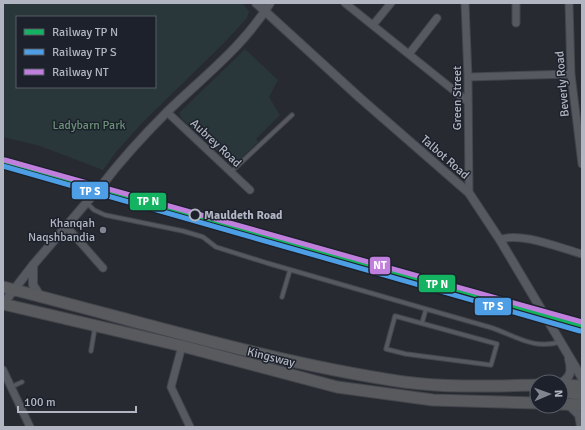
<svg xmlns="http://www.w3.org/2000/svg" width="585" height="430" font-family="Signika,sans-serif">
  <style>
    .green { fill: #29373a; fill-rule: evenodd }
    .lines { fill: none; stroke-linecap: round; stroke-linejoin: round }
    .tertiary-tunnel { stroke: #3c3f47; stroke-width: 8; stroke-dasharray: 8 4; stroke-linecap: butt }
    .service-casing { stroke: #43454b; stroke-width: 5.5 }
    .minor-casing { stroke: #43454b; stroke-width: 9 }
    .tertiary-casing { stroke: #43454b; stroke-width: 10 }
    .trunk-casing { stroke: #44464d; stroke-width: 13 }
    .service { stroke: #565960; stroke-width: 3.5 }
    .minor { stroke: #565960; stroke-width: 7 }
    .tertiary { stroke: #565960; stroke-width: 8 }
    .trunk { stroke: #585a5e; stroke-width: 11 }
    .rail-1-casing { stroke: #1c212b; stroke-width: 8 }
    .rail-2-casing { stroke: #1c212b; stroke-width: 8 }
    .rail-3-casing { stroke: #1c212b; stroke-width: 8 }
    .rail-1 { stroke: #13b361; stroke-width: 5 }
    .rail-2 { stroke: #4d9ee5; stroke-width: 5 }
    .rail-3 { stroke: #c07fdc; stroke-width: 5 }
    .stop-dot { fill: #1c212b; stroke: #b1b6c2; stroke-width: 2 }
    .poi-dot { fill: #81858f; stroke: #1c212b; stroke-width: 1.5 }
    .labels { text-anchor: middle; stroke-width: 3; stroke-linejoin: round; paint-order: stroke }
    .street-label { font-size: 12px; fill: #b1b6c2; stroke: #1c212b }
    .park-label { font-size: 12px; fill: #6b9077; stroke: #1c212b }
    .stop-label { font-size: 12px; font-weight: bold; fill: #b1b6c2; stroke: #1c212b; text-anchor: start }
    .poi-label { font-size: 12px; fill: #b1b6c2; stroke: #1c212b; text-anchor: end }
    .line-badge { stroke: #1c212b; stroke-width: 1.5 }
    .badge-label { font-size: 11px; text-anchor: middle; font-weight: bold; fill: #fff }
  </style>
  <rect width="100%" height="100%" fill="#272a31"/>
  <!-- green -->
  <path class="green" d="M3,3h239l7,8 -2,7 -23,25 -81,79 -27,30 -13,18 -63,-24 -37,-9zM17,17h138v70h-138z
    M245,49l33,31 -9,17 11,18 -24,24 2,3 -24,24 -52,-47 -3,-6z"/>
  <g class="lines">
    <!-- tertiary-tunnel -->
    <path class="tertiary-tunnel" d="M93,195l9,-10"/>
    <defs>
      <path id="service" d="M231,172l61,-57
        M87,203l7,7 11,5 78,16 20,6 13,10 51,16 159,46 -4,14
        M282,297l8,-27
        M426,309c21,6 42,12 63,18 26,8 43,23 71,15
        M395,316l102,28 -6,21 -85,-11 -20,-5z
        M91,351l4,-24
        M11,387l11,-5"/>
      <path id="minor" d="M345,3l122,98
        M465,3l3,74 1,116
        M569,3l2,71 11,90
        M516,23v-20
        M373,25l18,-22
        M409,54l28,-36
        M468,77l103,-3
        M167,112l83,78
        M66,226l37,42
        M500,240c19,-9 60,8 82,14
        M182,346l-11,41 19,40
        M3,370l27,57"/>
      <path id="tertiary" d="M256,3l104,95 109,95 31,47 82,138
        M102,185c20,-26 42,-50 65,-73 36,-35 77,-66 103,-109
        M33,265v20l7,11
        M3,304l30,-39 60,-70
        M561,383c10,-6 11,-12 8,-24
        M568,404l11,11 2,11"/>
      <path id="trunk" d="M3,287c133,33 265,75 401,95 44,6 89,4 133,3
        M3,304l179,42 155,41 96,13 104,3
        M562,385l20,1
        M561,392l21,2
        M561,404l21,1"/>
    </defs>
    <!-- service casing -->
    <use href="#service" class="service-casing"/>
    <!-- minor casing -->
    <use href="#minor" class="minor-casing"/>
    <!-- tertiary casing -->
    <use href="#tertiary" class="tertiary-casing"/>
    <!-- trunk casing -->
    <use href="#trunk" class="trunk-casing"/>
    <!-- service -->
    <use href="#service" class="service"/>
    <!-- minor -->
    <use href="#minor" class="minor"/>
    <!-- tertiary -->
    <use href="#tertiary" class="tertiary"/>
    <!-- trunk -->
    <use href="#trunk" class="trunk"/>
    <defs>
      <path id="rail-1" d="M3,160l579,165"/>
      <path id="rail-2" d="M3,166l577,165"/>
      <path id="rail-3" d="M5,160l577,162"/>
    </defs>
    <!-- rail-1 casing -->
    <use href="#rail-1" class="rail-1-casing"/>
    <!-- rail-2 casing -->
    <use href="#rail-2" class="rail-2-casing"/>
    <!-- rail-3 casing -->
    <use href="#rail-3" class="rail-3-casing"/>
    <!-- rail-1 -->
    <use href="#rail-1" class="rail-1"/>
    <!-- rail-2 -->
    <use href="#rail-2" class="rail-2"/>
    <!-- rail-3 -->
    <use href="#rail-3" class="rail-3"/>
  </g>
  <!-- markers -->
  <circle class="stop-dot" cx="195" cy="215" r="5.5"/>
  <circle class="poi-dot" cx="103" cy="230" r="4"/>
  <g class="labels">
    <!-- street labels -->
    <g class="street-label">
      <text transform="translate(562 84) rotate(-95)" y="4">Beverly Road</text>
      <text transform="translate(457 98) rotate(-90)" y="4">Green Street</text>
      <text transform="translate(216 143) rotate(43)" y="4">Aubrey Road</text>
      <text transform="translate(445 157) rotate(41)" y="4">Talbot Road</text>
      <text transform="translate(271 357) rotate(14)" y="4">Kingsway</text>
    </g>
    <!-- park labels -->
    <g class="park-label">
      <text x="89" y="129">Ladybarn Park</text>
    </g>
    <!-- stop labels -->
    <g class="stop-label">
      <text x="204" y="219">Mauldeth Road</text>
    </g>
    <!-- poi labels -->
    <g class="poi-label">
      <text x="95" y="227">Khanqah<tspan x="95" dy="14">Naqshbandia</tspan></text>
    </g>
  </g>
  <g class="line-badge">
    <rect x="71" y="181" width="38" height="19" rx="4" fill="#4d9ee5"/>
    <rect x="129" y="192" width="38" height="19" rx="4" fill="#13b361"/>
    <rect x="369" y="256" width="22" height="19" rx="4" fill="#c07fdc"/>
    <rect x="418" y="274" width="38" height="19" rx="4" fill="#13b361"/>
    <rect x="474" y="297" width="38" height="19" rx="4" fill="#4d9ee5"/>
  </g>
  <g class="badge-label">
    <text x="90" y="195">TP S</text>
    <text x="148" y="205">TP N</text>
    <text x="380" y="269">NT</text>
    <text x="437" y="288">TP N</text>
    <text x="493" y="310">TP S</text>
  </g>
  <!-- border -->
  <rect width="585" height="430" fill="none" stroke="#b1b6c2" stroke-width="8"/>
  <!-- legend -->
  <rect x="16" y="16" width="140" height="72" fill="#1c212b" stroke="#585d67"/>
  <rect x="24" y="29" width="20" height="6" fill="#13b361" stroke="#585d67"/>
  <text x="52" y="36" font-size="12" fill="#b1b6c2">Railway TP N</text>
  <rect x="24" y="49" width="20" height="6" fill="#4d9ee5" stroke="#585d67"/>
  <text x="52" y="56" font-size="12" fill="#b1b6c2">Railway TP S</text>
  <rect x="24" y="69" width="20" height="6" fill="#c07fdc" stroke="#585d67"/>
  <text x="52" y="76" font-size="12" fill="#b1b6c2">Railway NT</text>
  <!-- north arrow -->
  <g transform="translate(549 394) rotate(88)"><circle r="19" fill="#1c212b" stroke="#585d67"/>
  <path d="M0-3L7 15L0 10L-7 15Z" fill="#81858f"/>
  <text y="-6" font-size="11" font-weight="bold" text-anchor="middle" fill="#b1b6c2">N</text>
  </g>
  <!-- scale -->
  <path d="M18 406v6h118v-6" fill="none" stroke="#b1b6c2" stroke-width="2"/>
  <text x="24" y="406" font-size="12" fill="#b1b6c2" stroke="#1c212b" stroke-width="3" paint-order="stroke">100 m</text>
</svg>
